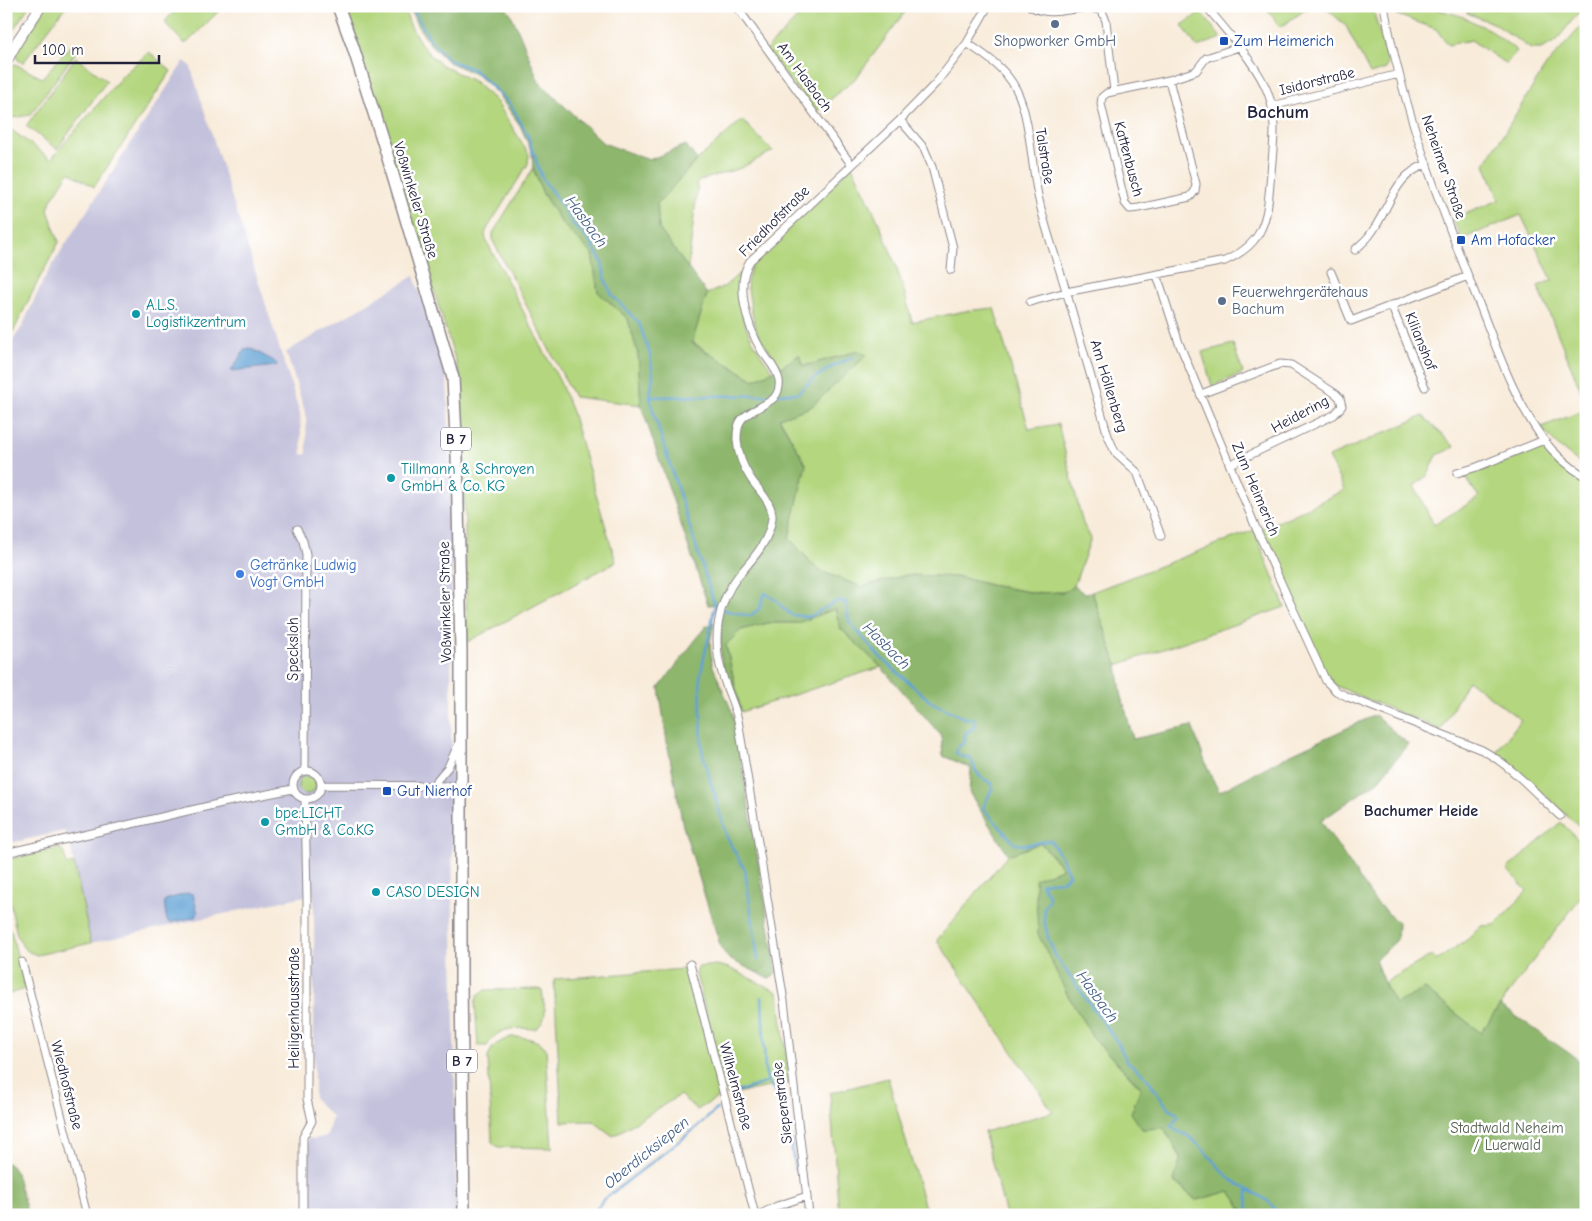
<svg xmlns="http://www.w3.org/2000/svg" width="1592" height="1221" font-family="'Comic Neue',sans-serif">
  <style>
    .industrial { fill: #c3c1db }
    .green { fill: #b3d67e; stroke: #6a7c5c }
    .forest { fill: #8eb76d; stroke: #586c54 }
    .water { fill: #61a1d4; stroke: #426288 }
    .lines { fill: none; stroke-linecap: round; stroke-linejoin: round }
    .stream { stroke: #61a1d4; stroke-width: 2.5 }
    .minor-casing { stroke: #8d868a; stroke-width: 9 }
    .secondary-casing { stroke: #8d868a; stroke-width: 12 }
    .primary-casing { stroke: #8d868a; stroke-width: 14 }
    .minor { stroke: #fff; stroke-width: 7 }
    .secondary { stroke: #fff; stroke-width: 10 }
    .primary { stroke: #fff; stroke-width: 11 }
    .service-dot { fill: #5c6f8a; stroke: #fff; stroke-width: 2 }
    .transit-dot { fill: #1a4fb4; stroke: #fff; stroke-width: 2 }
    .culture-dot { fill: #0f9aa8; stroke: #fff; stroke-width: 2 }
    .shop-dot { fill: #3f7fe0; stroke: #fff; stroke-width: 2 }
    .labels { text-anchor: middle; stroke-width: 5; stroke-linejoin: round; paint-order: stroke }
    .shield { fill: #fff; stroke: #646476; stroke-width: 1 }
    .shield-label { font-size: 14px; font-weight: bold; fill: #22223b }
    .service-label { font-size: 15px; fill: #4e5e75; stroke: #fff }
    .transit-label { font-size: 15px; fill: #164399; stroke: #fff; text-anchor: start }
    .street-label { font-size: 15px; fill: #22223b; stroke: #fff }
    .culture-label { font-size: 15px; fill: #0d838f; stroke: #fff; text-anchor: start }
    .shop-label { font-size: 15px; fill: #366cbe; stroke: #fff; text-anchor: start }
    .park-label { font-size: 15px; fill: #556152; stroke: #fff }
    .water-label { font-size: 16px; font-style: italic; fill: #3e5b80; stroke: #fff }
    .neighbourhood-label { font-size: 16px; font-weight: bold; fill: #22223b; stroke: #fff }
    .quarter-label { font-size: 18px; font-weight: bold; fill: #22223b; stroke: #fff }
  </style>
  <rect width="100%" height="100%" fill="#fff"/>
  <filter id="ink" filterUnits="userSpaceOnUse"><feTurbulence type="fractalNoise" baseFrequency=".02" numOctaves="2"/><feDisplacementMap in="SourceGraphic" scale="10" xChannelSelector="R" yChannelSelector="G"/><feConvolveMatrix kernelMatrix="1 2 1 2 8 2 1 2 1" color-interpolation-filters="sRGB"/></filter>
  <filter id="wash" filterUnits="userSpaceOnUse"><feTurbulence type="fractalNoise" baseFrequency=".0096" numOctaves="4" result="noise"/><feDisplacementMap in="SourceGraphic" scale="20" xChannelSelector="R" yChannelSelector="G"/><feGaussianBlur stdDeviation="1.12" result="paint"/><feColorMatrix in="noise" values="0 0 0 0 0 0 0 0 0 0 0 0 0 0 0 0 0 1.4 0 .05"/><feComposite in="paint" operator="in"/></filter>
  <g filter="url(#wash)">
    <rect width="100%" height="100%" fill="#f8ebd9"/>
    <!-- industrial -->
    <path class="industrial" d="M184,61l6,4 110,348 2,42 5,-1 -1,-39 -20,-63 128,-76 33,102 5,130 -1,205 5,502h-147l-1,-77 7,1 12,-3 5,-19 -18,-18v-205l-223,49 -21,-98 -5,-14 -59,13v-494l16,-23 21,-46 18,-30z"/>
    <!-- green -->
    <path class="green" d="M6,6h23l-23,35z
      M46,6h20l-43,57 -5,-3 -2,-7z
      M180,6h38l3,3 -34,34h-3l-18,-19v-4z
      M344,6h59l8,21 10,17 11,13 10,8 33,17 21,19 33,53 -1,10 -41,65 -2,5 1,6 74,142 12,30 44,150 -149,80 -3,-177 -4,-90 -71,-228z
      M809,6h98l1,2 -52,70 -40,34 -51,-61z
      M1265,6h46l-31,21z
      M1324,6h48l16,56 -2,7 -16,5 -24,-48z
      M1394,6h32l35,10 29,14 27,21 -11,13 -35,-24 -23,5 -12,-16 -44,-16z
      M1469,6h115l-29,36 -14,7h-10l-36,-25 -28,-11z
      M1201,12l20,26 -24,9 -15,-22z
      M1586,21v382l-48,-117 14,-6 -31,-65 -59,24 -9,-20 46,-19 -14,-36 60,-97z
      M73,43l6,5 -49,67 -24,4v-47l3,-6 6,-2 27,14z
      M149,52l22,19 -77,116 -25,-15 -18,28 -3,10 11,32 -22,41 -23,47 -8,11v-215l45,33 72,-84z
      M76,57l31,24 -50,68 -31,-23z
      M742,120l31,31 -32,17 -43,13 -10,87 -29,-39 -2,-26 40,-43z
      M852,166c25,50 48,101 60,156l53,-11 29,-3 35,121 29,-5 25,100 8,14 -17,48 -10,6 -29,1 -45,-8 -30,-8 -54,-2 -44,12 -44,-17 -29,-32 17,-74 -27,-47 32,-10 47,-55 -55,14 -5,-10 -17,11 -24,-34 -5,-19 -5,-31 5,-20z
      M533,168l10,26 20,31 29,29 6,38 30,27 10,35 3,51 -67,-8 -81,-156v-8z
      M740,273c0,7 -2,13 -1,20 1,30 16,55 34,78l-19,9 -62,-38 15,-48 18,-8z
      M1233,344l10,29 -31,13 -10,-34z
      M1586,410v57c-18,-12 -32,-23 -45,-40z
      M1423,416l32,31 -18,8 -9,20 -14,11 20,39 45,-28 -16,-23 78,-29 27,26 18,12v350l-90,-81 25,-32 -53,-40 -27,50 -105,-44 -14,-17 -61,-141 28,-11 55,-27 -15,-33z
      M1254,530l31,77 -168,58 -25,-73z
      M835,608l5,20 41,39 -140,45 -15,-67 15,-15 27,-7h30z
      M298 785a9 9 0 1 1 18 0a9 9 0 1 1-18 0Z
      M1561,822l25,26v42l-86,115 -19,28 -56,-44 -30,16 -11,-22 48,-28 4,6 32,-22 13,-13 14,-1 32,-34 -20,-22z
      M1041,843l22,26 3,123 27,46 48,50 1,41 22,-1 17,30 -7,24 22,18 34,-9 16,24h-240l-22,-83 69,-20 -116,-172 71,-85z
      M60,848l3,3 4,14 7,-2 17,80 -54,12 -8,-3 -6,-5 -6,-12 -11,-50v-25z
      M11,930l14,59 -19,6v-64z
      M717,965l12,3 49,24 12,91 -63,12 -31,-121 2,-7z
      M684,969l4,4 33,123 -24,14 -17,-15 -67,41 -20,-15 -31,1 -8,-143z
      M540,989l2,2c2,16 8,28 -7,38 -20,-1 -37,-3 -48,17h-9l-3,-43 3,-8 7,-5z
      M511,1037c15,0 24,1 35,11l6,100 -54,-1 -6,-5 -4,-84c3,-13 11,-16 23,-21z
      M888,1078l39,137h-86l-3,-12 -8,-110z"/>
    <!-- forest -->
    <path class="forest" d="M409,6h95l6,6 9,20 20,50 64,61 46,17 37,-15 11,15 -40,44 2,25 48,65 -15,49 62,37 27,-13 18,-12 5,11 54,-15 9,4 -56,52 -32,11 27,46 -17,74 29,32 44,17 44,-12 54,2 30,8 45,8 29,-1 10,-6 11,8 7,-2 25,73 4,28 12,46 59,-13 15,41 12,25 70,-37 86,-40 33,29 -30,37 -57,40 53,79 24,23 -1,17 -22,20 9,23 11,21 30,-15 56,44 19,-28 86,60v150h-340l-16,-24 -34,9 -22,-19 7,-24 -17,-29 -22,1 -11,-16 10,-26 -48,-49 -27,-46 -28,-58 -3,-55 28,-11 -22,-25 -33,12 -39,-63 2,-24 -28,-12 -2,-21 -60,-68 -41,-39 -5,-19 -37,14h-30l-27,7 -15,15 15,67 -20,-51 -1,-39 5,-18 -17,1 -67,-200 -3,-51 -10,-35 -30,-27 -6,-38 -29,-29 -20,-31 -10,-26 -1,-15 -12,-28 -23,-32 -20,-18 -30,-14 -17,-17 -13,-19z
      M714,623l-4,20 2,21 21,50 44,258 -4,5 -5,1 -39,-19 -8,-11 -38,-122 -16,-84 -8,-54 47,-62z
      M6,1162l9,8 13,45h-22z"/>
    <!-- water -->
    <path class="water" d="M250,348l24,13 3,3 -1,2 -45,5 14,-22z
      M188,893l5,1 5,20 -3,3 -26,6 -2,-2 -3,-18 1,-3z"/>
    <g class="lines">
      <!-- stream -->
      <path class="stream" d="M411,6l20,35 18,19 25,10 23,21 11,11 7,10 13,24 14,42 21,29 9,16 16,16 14,23 3,17 7,16 27,28 11,32 3,20 -3,22 2,11 63,198 -15,71 2,74 25,87 18,32 13,89
        M778,394l20,-1c17,-18 33,-26 55,-36
        M650,397l123,-2
        M715,606l13,5 22,5 9,-7 6,-16 12,8 7,8 8,6 17,2 28,-16 9,1 3,20 31,35 51,45 33,16 11,1 -1,9 -9,5v9l-7,5 -2,6 7,4h7c6,15 7,21 22,26v6l-9,19 32,36 11,1 24,-5 11,16 8,19 -7,6 -14,1 -7,2 8,11 -1,6 -4,7v11l4,19 8,19 62,86 8,17 21,18 18,26 14,12 -8,10c5,6 11,6 17,10 16,11 29,32 44,44 16,13 38,15 46,35
        M762,997l3,73 3,12 9,11 10,22 8,55
        M734,1093l34,-11
        M592,1215l11,-15 93,-72 21,-19
        M1247,1215l1,-24"/>
    </g>
  </g>
  <g filter="url(#ink)">
    <g class="lines">
      <defs>
        <path id="minor" d="M736,6l115,158
          M1030,6c27,15 48,-5 72,5l4,10 8,70
          M1384,6c19,104 57,203 96,300 18,46 34,93 63,133 12,16 26,28 43,38
          M967,43c19,13 38,25 49,46 15,29 15,78 23,111 7,32 19,63 28,94 14,47 27,95 41,142l7,16 22,20 24,64
          M1169,80l27,104 -1,7 -5,6 -51,11 -9,1 -5,-6 -24,-99 1,-7 5,-4 62,-13 27,-9 10,-13 33,-11
          M1272,106l127,-32
          M900,120l24,28 8,19 21,81 -2,22
          M1355,250c5,-5 10,-9 14,-14 21,-26 23,-60 58,-72
          M1331,272l20,49 117,-45
          M1157,275l22,68 77,185 70,153 10,10 12,6 134,53c30,16 53,43 78,66
          M1030,302l36,-10 159,-31c15,-7 29,-16 36,-32 8,-17 8,-38 10,-56 2,-27 7,-54 -3,-80 -11,-29 -42,-62 -62,-87
          M1391,305l34,82
          M1201,394l79,-30 11,1 45,29 4,4 2,8 -8,9 -103,49
          M1457,473l20,-6 67,-27
          M297,529l6,12 3,13 -1,217
          M293 785a14 14 0 1 1 28 0a14 14 0 1 1-28 0Z
          M321,785l139,1
          M432,786l16,-19 10,-22
          M6,853l216,-50 71,-14
          M22,962l65,253
          M690,964l65,251
          M303,1215v-78l9,-16 -5,-22v-199l-2,-101
          M759,1215l18,-9 30,-10
          M809,1215l-25,-214 -46,-281c-4,-17 -12,-31 -16,-47 -10,-32 -5,-70 16,-97 15,-17 31,-34 34,-58 1,-15 -13,-27 -21,-39 -8,-12 -13,-24 -14,-39 0,-7 0,-15 5,-21 8,-9 23,-13 32,-21 4,-5 6,-11 5,-18 -2,-11 -12,-21 -18,-30 -13,-23 -27,-65 -11,-89l150,-141 36,-37 31,-40 21,-37"/>
        <path id="secondary" d="M6,62l12,-22 23,-34"/>
        <path id="primary" d="M338,6l15,41 32,101 68,230 4,78 4,195v330l3,234"/>
      </defs>
      <!-- minor casing -->
      <use href="#minor" class="minor-casing"/>
      <!-- secondary casing -->
      <use href="#secondary" class="secondary-casing"/>
      <!-- primary casing -->
      <use href="#primary" class="primary-casing"/>
      <!-- minor -->
      <use href="#minor" class="minor"/>
      <!-- secondary -->
      <use href="#secondary" class="secondary"/>
      <!-- primary -->
      <use href="#primary" class="primary"/>
    </g>
  </g>
  <!-- markers -->
  <g class="service-dot">
    <circle cx="1055" cy="24" r="5"/>
    <circle cx="1222" cy="301" r="5"/>
  </g>
  <g class="transit-dot">
    <rect x="1219" y="36" width="10" height="10" rx="2.5"/>
    <rect x="1456" y="235" width="10" height="10" rx="2.5"/>
    <rect x="382" y="786" width="10" height="10" rx="2.5"/>
  </g>
  <g class="culture-dot">
    <circle cx="136" cy="314" r="5"/>
    <circle cx="391" cy="478" r="5"/>
    <circle cx="265" cy="822" r="5"/>
    <circle cx="376" cy="892" r="5"/>
  </g>
  <circle class="shop-dot" cx="240" cy="574" r="5"/>
  <g class="labels">
    <!-- shield labels -->
    <g class="shield">
      <rect x="441" y="427.5" width="30" height="23" rx="4"/>
      <rect x="447" y="1049.5" width="30" height="23" rx="4"/>
    </g>
    <g class="shield-label">
      <text x="456" y="444">B 7</text>
      <text x="462" y="1066">B 7</text>
    </g>
    <!-- service labels -->
    <g class="service-label">
      <text x="1055" y="46">Shopworker GmbH</text>
      <text x="1232" y="297" text-anchor="start">Feuerwehrgerätehaus<tspan x="1232" dy="17">Bachum</tspan></text>
    </g>
    <!-- transit labels -->
    <g class="transit-label">
      <text x="1234" y="46">Zum Heimerich</text>
      <text x="1471" y="245">Am Hofacker</text>
      <text x="397" y="796">Gut Nierhof</text>
    </g>
    <!-- street labels -->
    <g class="street-label">
      <text transform="translate(805 77) rotate(54)" y="5">Am Hasbach</text>
      <text transform="translate(1317 81) rotate(-14)" y="5">Isidorstraße</text>
      <text transform="translate(1045 156) rotate(81)" y="5">Talstraße</text>
      <text transform="translate(1129 159) rotate(75)" y="5">Kattenbusch</text>
      <text transform="translate(1444 167) rotate(71)" y="5">Neheimer Straße</text>
      <text transform="translate(416 200) rotate(73)" y="5">Voßwinkeler Straße</text>
      <text transform="translate(774 221) rotate(-45)" y="5">Friedhofstraße</text>
      <text transform="translate(1421 341) rotate(68)" y="5">Kilianshof</text>
      <text transform="translate(1109 386) rotate(73)" y="5">Am Höllenberg</text>
      <text transform="translate(1300 414) rotate(-28)" y="5">Heidering</text>
      <text transform="translate(1256 489) rotate(67)" y="5">Zum Heimerich</text>
      <text transform="translate(445 602) rotate(-91)" y="5">Voßwinkeler Straße</text>
      <text transform="translate(293 649) rotate(-90)" y="5">Specksloh</text>
      <text transform="translate(294 1008) rotate(-90)" y="5">Heiligenhausstraße</text>
      <text transform="translate(67 1085) rotate(76)" y="5">Wiedhofstraße</text>
      <text transform="translate(736 1086) rotate(75)" y="5">Wilhelmstraße</text>
      <text transform="translate(782 1103) rotate(-97)" y="5">Siepenstraße</text>
    </g>
    <!-- culture labels -->
    <g class="culture-label">
      <text x="146" y="310">A.L.S.<tspan x="146" dy="17">Logistikzentrum</tspan></text>
      <text x="401" y="474">Tillmann &amp; Schroyen<tspan x="401" dy="17">GmbH &amp; Co. KG</tspan></text>
      <text x="275" y="818">bpe:LICHT<tspan x="275" dy="17">GmbH &amp; Co.KG</tspan></text>
      <text x="386" y="897">CASO DESIGN</text>
    </g>
    <!-- shop labels -->
    <g class="shop-label">
      <text x="250" y="570">Getränke Ludwig<tspan x="250" dy="17">Vogt GmbH</tspan></text>
    </g>
    <!-- park labels -->
    <g class="park-label">
      <text x="1507" y="1133">Stadtwald Neheim<tspan x="1507" dy="17">/ Luerwald</tspan></text>
    </g>
    <!-- water labels -->
    <g class="water-label">
      <text transform="translate(587 221) rotate(54)" y="6">Hasbach</text>
      <text transform="translate(887 645) rotate(45)" y="6">Hasbach</text>
      <text transform="translate(1098 996) rotate(54)" y="6">Hasbach</text>
      <text transform="translate(646 1152) rotate(-39)" y="6">Oberdicksiepen</text>
    </g>
    <!-- neighbourhood labels -->
    <g class="neighbourhood-label">
      <text x="1421" y="816">Bachumer Heide</text>
    </g>
    <!-- quarter labels -->
    <g class="quarter-label">
      <text x="1278" y="118">Bachum</text>
    </g>
  </g>
  <!-- margin -->
  <rect width="1592" height="1221" fill="none" stroke="#fff" stroke-width="25"/>
  <!-- scale -->
  <path d="M35 55v8h124v-8" fill="none" stroke="#22223b" stroke-width="2.5"/>
  <text x="42" y="55" font-size="15" fill="#22223b" stroke="#ffffff" stroke-width="4" paint-order="stroke">100 m</text>
</svg>
